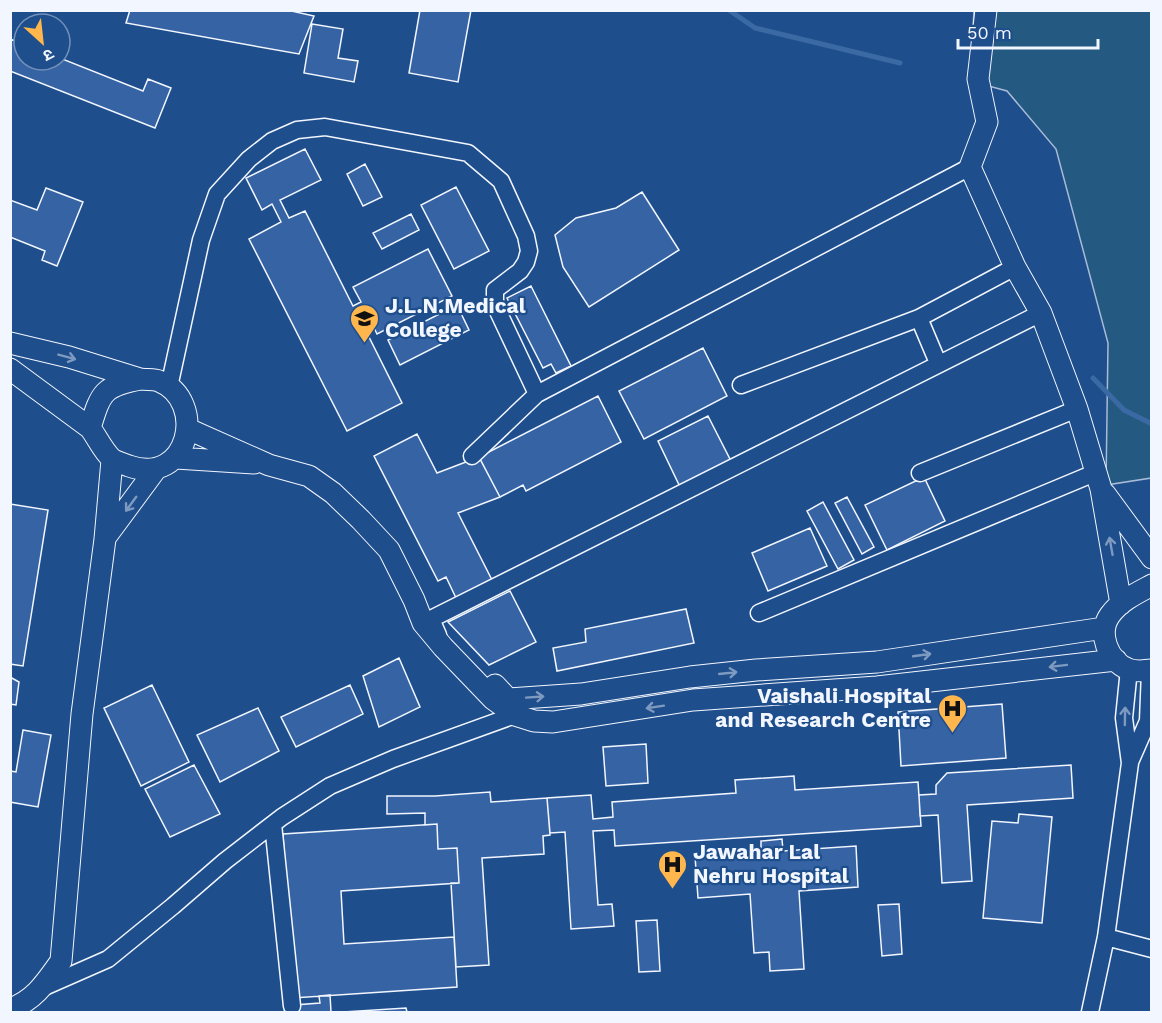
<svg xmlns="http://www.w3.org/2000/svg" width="1162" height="1023" font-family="'Work Sans','Noto Sans Devanagari',sans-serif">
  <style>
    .green { fill: #245a82; stroke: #a8bbd7; stroke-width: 1.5 }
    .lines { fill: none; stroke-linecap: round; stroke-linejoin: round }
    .stream { stroke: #3b69a3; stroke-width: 5 }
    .building { fill: #3563a3; stroke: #f2f6ff; stroke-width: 1.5 }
    .minor-casing { stroke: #f2f6ff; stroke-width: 19 }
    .tertiary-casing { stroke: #f2f6ff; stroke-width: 23 }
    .minor { stroke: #1f4e8c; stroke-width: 16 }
    .tertiary { stroke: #1f4e8c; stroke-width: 21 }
    .oneway { stroke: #7e9ac0 }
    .labels { text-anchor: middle; stroke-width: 4.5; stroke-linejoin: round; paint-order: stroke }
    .poi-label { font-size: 21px; font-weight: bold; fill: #f2f6ff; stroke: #1f4e8c; text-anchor: start }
  </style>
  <rect width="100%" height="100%" fill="#1f4e8c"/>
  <!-- green -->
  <path class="green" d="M974,11h177v467l-45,7 2,-142 -52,-194 -49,-58 -37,-10z"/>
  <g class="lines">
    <!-- stream -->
    <path class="stream" d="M729,10l26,18 145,35
      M1093,378l31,32 28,14"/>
  </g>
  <!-- building -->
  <path class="building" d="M130,10h157l27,6 -15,38 -173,-31z
    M420,10h51l-13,72 -49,-9z
    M312,24l31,5 -5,29 20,3 -4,21 -50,-9z
    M10,39l14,5v16h36v-2l83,33 5,-12 23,9 -16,40 -145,-57z
    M305,149l16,31 -41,20 9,18 16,-7 48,95 8,-4 -8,-15 75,-38 24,47 -75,38 -9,-19 -8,4 42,84 -55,28 -98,-192 32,-17 -9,-18 -10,6 -16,-32z
    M365,164l17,33 -19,9 -16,-32z
    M456,187l33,64 -35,18 -33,-64z
    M46,188l37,14 -26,64 -15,-6 3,-9 -35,-14v-37l27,10z
    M642,192l37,58 -90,57 -26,-40 -8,-32 21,-17 40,-10z
    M411,214l8,16 -37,19 -9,-16z
    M531,286l40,80 -15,7 -5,-9 -8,4 -36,-70z
    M457,305l12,25 -69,35 -12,-25z
    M703,348l24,48 -83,43 -25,-48z
    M598,396l23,46 -95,49 -3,-6 -23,12 -21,-40z
    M708,416l25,49 -51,26 -24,-50z
    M417,434l20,39 42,-16 21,40 -42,16 35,69 -36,18 -11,-23 -8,4 -64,-125z
    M924,477l21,44 -58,29 -22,-45z
    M847,497l27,50 -12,7 -27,-51z
    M823,502l31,58 -16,9 -31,-58z
    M10,504l38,6 -25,156 -13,-2z
    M810,528l17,38 -59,25 -16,-38z
    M510,591l26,51 -47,23 -41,-43z
    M686,609l8,34 -137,28 -4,-23 33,-6 -1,-13z
    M399,658l21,49 -41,20 -16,-51z
    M10,677l9,5 -3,23 -6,-1z
    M152,685l37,77 -48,24 -37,-78z
    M350,685l13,29 -67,33 -15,-30z
    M1002,704l4,54 -105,8 -3,-54z
    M258,708l21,43 -59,31 -23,-47z
    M23,730l28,5 -13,72 -28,-5v-31l6,1z
    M646,744l2,39 -42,3 -3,-39z
    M194,765l26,49 -50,23 -25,-48z
    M1071,765l2,33 -106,7 5,76 -30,2 -4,-68 -18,1 -1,-21 17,-1v-9l11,-12z
    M794,776l1,14 123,-8 3,44 -306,20 -1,-16 -21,1 5,74 14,-1 2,22 -43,3 -6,-97 -15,1 -3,-35 44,-3 2,24 20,-2 -1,-15 124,-9 -1,-13z
    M490,792l1,10 56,-4 3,37 -7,1 1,18 -62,4 7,107 -33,2 -5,-84h8l-2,-35 -19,1 -1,-25 -12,1v-12l-38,1v-18h48z
    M1019,814l33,3 -10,106 -59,-5 9,-97 26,2z
    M437,824l1,25 19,-1 2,35 -118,8 3,53 110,-7 3,50 -164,11 -10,-164z
    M782,839l1,12 73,-5 2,41 -59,4 5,78 -34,2 -1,-19 -15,1 -4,-59 -52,4 -3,-42 66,-4v-11z
    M899,904l3,50 -20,2 -4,-51z
    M657,920l3,51 -21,1 -3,-51z
    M330,995l1,17h-37v-7l26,-2 -1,-7z
    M406,1008l1,4h-64z"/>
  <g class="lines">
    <defs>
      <path id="minor" d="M919,318l19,45
        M741,385l178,-67 96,-51
        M169,387l32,-147 16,-46 32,-35 23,-18 25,-11 28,-3 143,26 33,28 25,55 3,15 -3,11 -6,9 -25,19v15l42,89
        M472,456l65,-62 433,-227
        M920,473l157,-64
        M759,613l338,-141
        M438,635l-7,-16 610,-306
        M1130,762l18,-41 2,-50
        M273,824l19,182
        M1106,937l46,12
        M42,988l66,-29 65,-53 52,-45 57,-44 48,-31 63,-27 122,-44
        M1090,1012l16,-75 24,-174 -6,-45 5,-49"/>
      <path id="tertiary" d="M986,10l-8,69 9,43 -17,45 45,100 26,46 36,96 24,80 20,115
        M10,343l59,14 71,22
        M10,369l80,59
        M141,379c6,1 13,0 18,2 49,20 30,106 -30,85 -5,-2 -13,-4 -17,-7 -9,-8 -15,-22 -22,-31 11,-36 13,-42 51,-49z
        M188,429l81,36 40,11 24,17 28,27 28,30 25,50 9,23 20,24 50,52 22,16 19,6 19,1 140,-22 184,-13 239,-27
        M176,458l78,5
        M1105,494l47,64
        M105,538l51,-69
        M1152,585c-15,8 -32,16 -42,30 -13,18 -2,46 18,54 7,3 16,2 24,1
        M495,685l13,14 73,-5 109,-17 66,-7 121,-8 227,-34
        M10,1009c25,-9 36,-27 51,-48l21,-247 23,-175 7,-79"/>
    </defs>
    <!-- minor casing -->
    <use href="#minor" class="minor-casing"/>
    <!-- tertiary casing -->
    <use href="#tertiary" class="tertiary-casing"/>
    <!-- minor -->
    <use href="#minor" class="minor"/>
    <!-- tertiary -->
    <use href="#tertiary" class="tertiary"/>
  </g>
  <!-- one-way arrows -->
  <defs><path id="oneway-shaft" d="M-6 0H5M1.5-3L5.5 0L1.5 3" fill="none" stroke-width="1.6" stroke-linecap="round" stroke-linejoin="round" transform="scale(1.5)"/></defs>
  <g class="oneway">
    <use href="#oneway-shaft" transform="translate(67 357) rotate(15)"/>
    <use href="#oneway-shaft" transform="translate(131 504) rotate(126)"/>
    <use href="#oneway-shaft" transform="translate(1111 546) rotate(-100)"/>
    <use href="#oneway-shaft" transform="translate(922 655) rotate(-8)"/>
    <use href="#oneway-shaft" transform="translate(1058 666) rotate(173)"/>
    <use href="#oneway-shaft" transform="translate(728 673) rotate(-6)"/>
    <use href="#oneway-shaft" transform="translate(535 697) rotate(-4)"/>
    <use href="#oneway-shaft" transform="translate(655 707) rotate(171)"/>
    <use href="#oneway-shaft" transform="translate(1125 716) rotate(-89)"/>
  </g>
  <!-- icons -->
  <defs>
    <symbol id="university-pin" viewBox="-11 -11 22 30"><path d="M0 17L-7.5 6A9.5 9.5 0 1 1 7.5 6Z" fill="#ffb74d" stroke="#1f4e8c"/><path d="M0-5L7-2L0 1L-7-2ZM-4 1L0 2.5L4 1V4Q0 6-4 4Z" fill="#111"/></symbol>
    <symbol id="hospital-pin" viewBox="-11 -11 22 30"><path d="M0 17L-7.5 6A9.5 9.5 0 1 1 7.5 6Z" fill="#ffb74d" stroke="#1f4e8c"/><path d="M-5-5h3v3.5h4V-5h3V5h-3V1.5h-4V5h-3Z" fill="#111"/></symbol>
  </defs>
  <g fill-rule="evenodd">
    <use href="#university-pin" x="348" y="302" width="33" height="45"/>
    <use href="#hospital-pin" x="936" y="692" width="33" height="45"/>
    <use href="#hospital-pin" x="656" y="848" width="33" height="45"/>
  </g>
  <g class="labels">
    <!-- poi labels -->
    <g class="poi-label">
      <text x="385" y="313">J.L.N.Medical<tspan x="385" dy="24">College</tspan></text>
      <text x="931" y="703" text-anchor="end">Vaishali Hospital<tspan x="931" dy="24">and Research Centre</tspan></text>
      <text x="693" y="859">Jawahar Lal<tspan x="693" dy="24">Nehru Hospital</tspan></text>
    </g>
  </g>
  <!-- border -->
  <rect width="1162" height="1023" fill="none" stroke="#f2f6ff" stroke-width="24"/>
  <!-- north arrow -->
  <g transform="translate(42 42) rotate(153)"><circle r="28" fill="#1f4e8c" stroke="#7391ba" stroke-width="1.5"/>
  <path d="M0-4.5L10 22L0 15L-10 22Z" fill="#ffb74d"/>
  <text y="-9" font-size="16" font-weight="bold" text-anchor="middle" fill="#f2f6ff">उ</text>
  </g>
  <!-- scale -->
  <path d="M958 39v9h140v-9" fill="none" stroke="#f2f6ff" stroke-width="3"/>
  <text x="967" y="39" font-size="18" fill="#f2f6ff" stroke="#1f4e8c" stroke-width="4.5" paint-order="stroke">50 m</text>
</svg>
